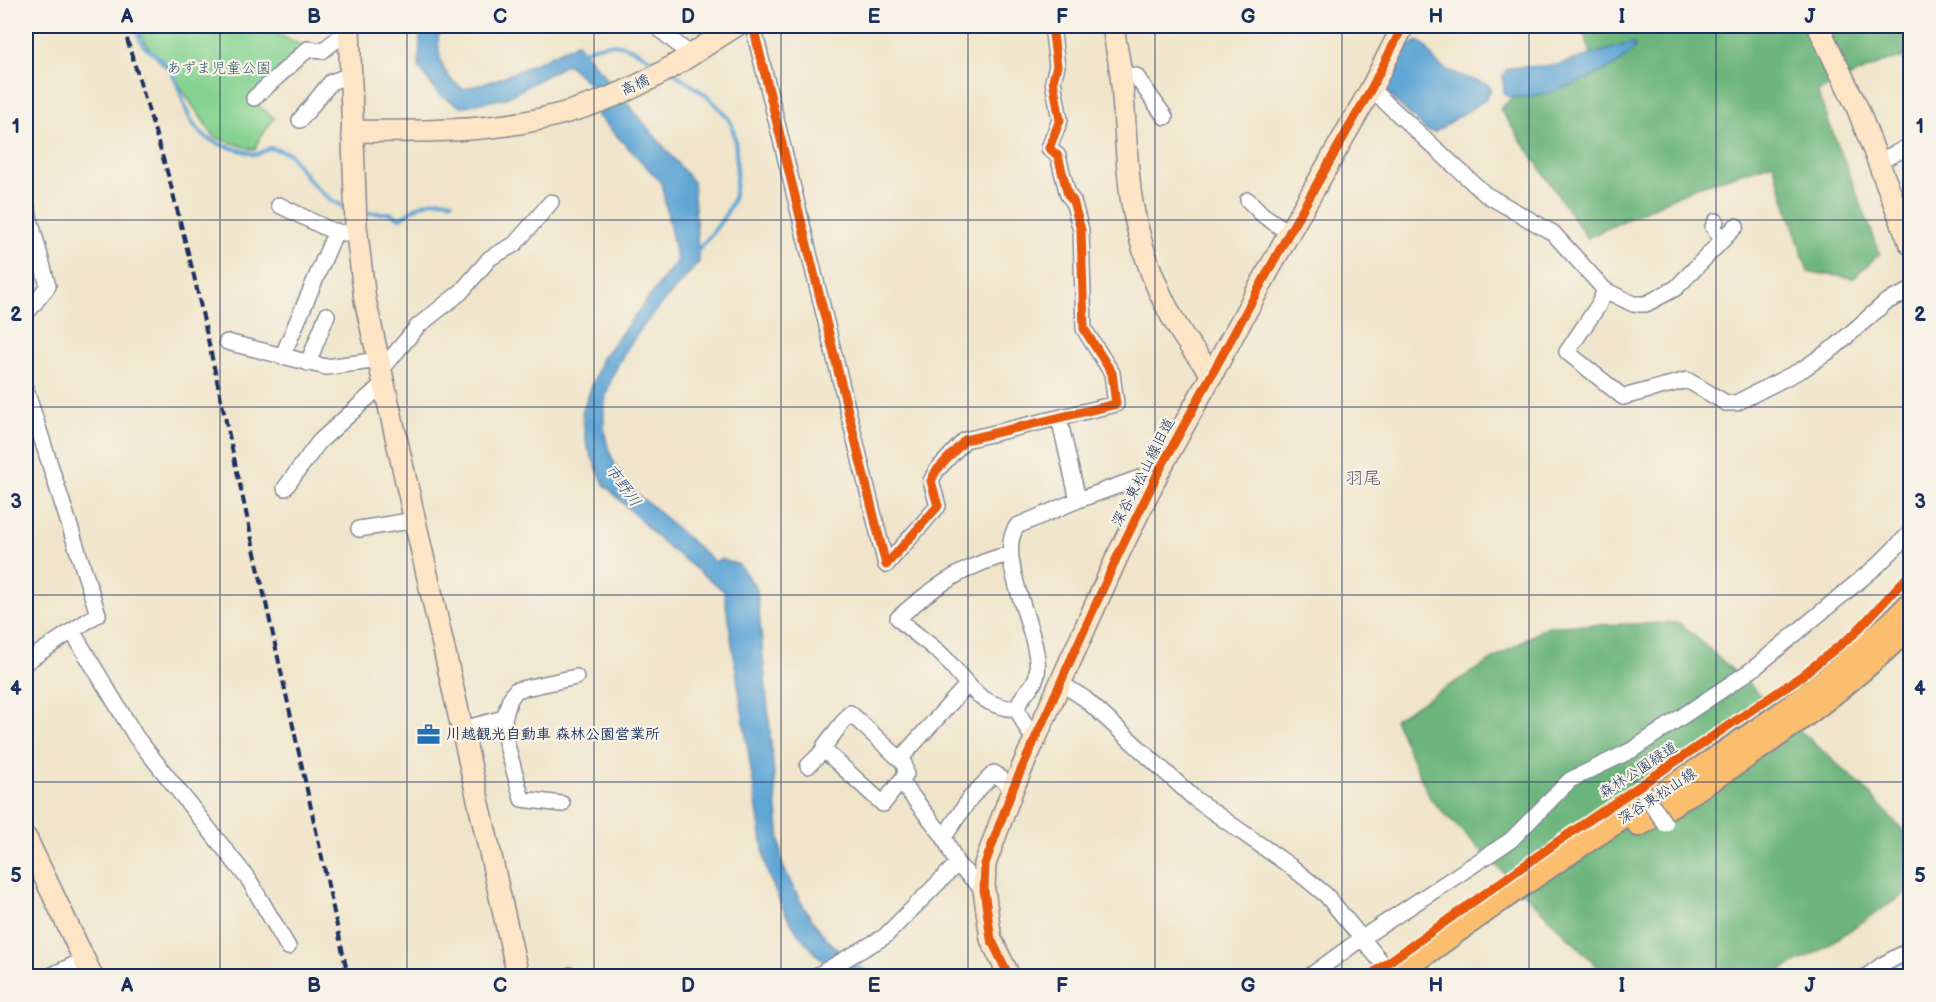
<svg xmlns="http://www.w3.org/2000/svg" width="1936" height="1002" font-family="'Balsamiq Sans','Klee One',sans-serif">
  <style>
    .green { fill: #86d391; stroke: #508178; stroke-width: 1.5 }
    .forest { fill: #6cb57b; stroke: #44726c; stroke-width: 1.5 }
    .water { fill: #5ea6d5; stroke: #3c6a9a; stroke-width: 1.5 }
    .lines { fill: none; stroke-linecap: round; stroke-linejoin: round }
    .stream { stroke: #5ea6d5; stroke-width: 4 }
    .street-casing { stroke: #868a94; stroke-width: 18 }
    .secondary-casing { stroke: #868a94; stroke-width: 24 }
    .primary-casing { stroke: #868a94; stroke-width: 26 }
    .street { stroke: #fff; stroke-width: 15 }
    .secondary { stroke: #fde5c5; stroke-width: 21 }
    .primary { stroke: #fbbe6e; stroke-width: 22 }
    .rail { stroke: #1b2f5e; stroke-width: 4; stroke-dasharray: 9 4.5; stroke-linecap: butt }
    .street-bridge-casing { stroke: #868a94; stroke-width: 18; stroke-linecap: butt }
    .street-bridge { stroke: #fff; stroke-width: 15 }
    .cycleway-casing { stroke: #f7f3e8; stroke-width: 13 }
    .cycleway { stroke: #e8590c; stroke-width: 9 }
    .grid { fill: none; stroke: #1b2f5e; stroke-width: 1.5; stroke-opacity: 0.55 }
    .labels { text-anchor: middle; stroke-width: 4.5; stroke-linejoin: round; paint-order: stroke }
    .park-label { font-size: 15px; fill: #36586b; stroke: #f7f3e8 }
    .street-label { font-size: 15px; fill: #1b2f5e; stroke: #f7f3e8 }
    .poi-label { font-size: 15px; font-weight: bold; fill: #1b2f5e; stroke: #f7f3e8; text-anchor: start }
    .water-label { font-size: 16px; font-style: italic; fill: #2f5382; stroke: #f7f3e8 }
    .quarter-label { font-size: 18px; fill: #5e5565; stroke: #f7f3e8 }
    .neatline { fill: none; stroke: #1b2f5e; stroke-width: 2 }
    .grid-label { font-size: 20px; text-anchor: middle; font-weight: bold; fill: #1b2f5e }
  </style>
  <rect width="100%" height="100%" fill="#f7f3e8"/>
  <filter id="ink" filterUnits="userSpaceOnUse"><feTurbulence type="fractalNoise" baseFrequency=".0167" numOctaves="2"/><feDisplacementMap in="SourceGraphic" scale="12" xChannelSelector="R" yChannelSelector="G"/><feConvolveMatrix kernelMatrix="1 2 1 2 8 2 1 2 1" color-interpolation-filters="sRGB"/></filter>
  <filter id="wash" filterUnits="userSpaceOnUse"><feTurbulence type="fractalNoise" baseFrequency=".008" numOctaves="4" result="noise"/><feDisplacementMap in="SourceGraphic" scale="24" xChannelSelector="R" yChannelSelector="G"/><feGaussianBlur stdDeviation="1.35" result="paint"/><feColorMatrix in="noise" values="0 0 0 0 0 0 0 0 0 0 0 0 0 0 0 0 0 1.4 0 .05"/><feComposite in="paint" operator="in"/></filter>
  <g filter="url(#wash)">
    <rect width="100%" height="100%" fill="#f0e5ca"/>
    <!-- green -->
    <path class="green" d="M142,26h116l46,20 -54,53 24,19 -16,23 -3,9 -41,-13 -43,-64 -17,-18 -17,-26z"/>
    <!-- forest -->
    <path class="forest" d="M1581,26h329v30l-29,7 -64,29 63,161 -26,25 -46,-6 -35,-109 -82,26 -104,49 -87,-129 30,-28 67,-12z
      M1680,623l185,166 45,49v52l-93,62 -48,24h-162l-176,-176 -37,-81 154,-93z"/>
    <!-- water -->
    <path class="water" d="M423,26h25l-10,10c1,25 3,39 25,53 41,-9 77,-28 114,-46l116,139 6,80c-55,64 -135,132 -73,221 6,9 19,17 27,24 21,19 41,37 62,55l7,-3 17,6 18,24 25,275c21,47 46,89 94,112h-36c-43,-38 -54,-54 -74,-108l-42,-277 -60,-47 -60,-60 -17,-38 -5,-33 20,-55 75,-97 -16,-79 -63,-66v-25l-31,-27 -61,34 -45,9 -22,-12 -20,-27 1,-36z
      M1418,41c11,5 11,15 19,22 13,11 34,16 50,21l4,5 -6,11 -50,32 -8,-1 -42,-40 23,-45z
      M1631,43l4,2c-7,26 -116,64 -131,49l-1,-19 5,-7 49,-3z"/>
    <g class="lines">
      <!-- stream -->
      <path class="stream" d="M136,26c7,30 13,19 30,38 17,20 16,54 37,71 14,11 36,14 53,20l14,-7 19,5c15,22 33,46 58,55
        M579,53c36,-17 49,-8 81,12
        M674,73c20,13 43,28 56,48 8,15 8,62 3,78 -7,20 -24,37 -36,53
        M369,213h21l10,5c17,-12 32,-22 52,-16"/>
    </g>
  </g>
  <g filter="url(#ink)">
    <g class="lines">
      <defs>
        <path id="street" d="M656,26l34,29
          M753,26l133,539 52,-59 -7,-25 5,-10 29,-31 151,-36 -4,-31 -28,-44 -3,-99 -8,-29 -5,-6 -10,-39 -9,-8 11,-28 -7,-39 4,-15 -5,-40
          M1121,74l15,2 29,41
          M1371,89l114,105 68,39 52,57 28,14h13l30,-16 60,-62
          M254,98l54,-49 14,2 27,-21
          M300,120l31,-38 19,-7
          M1878,162l32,-16
          M1248,200l15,15 26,18
          M26,204l22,82 -22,28
          M279,205l53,26 13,2
          M1716,221l-3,6 9,13
          M1605,290l-7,16 -31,46 56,45 64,-17 39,23h10l67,-34 32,-22 51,-45 24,-11
          M227,342l99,25 54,-7
          M282,357l54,-126
          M308,363l19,-48
          M382,369l36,-43 43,-34 29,-34 25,-14 36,-42
          M26,390l72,224 -26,17
          M1059,418l19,82
          M285,488l34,-46 66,-60
          M359,529l57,-9
          M1010,554c-41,9 -81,36 -112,64 14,15 32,25 46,39 23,24 33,50 73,52
          M26,662l46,-31 64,106 113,143 39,67
          M1062,684l22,14 111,101 98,69 33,27 67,81
          M850,713l54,50 2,11 -23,30 -59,-54 1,-5z
          M504,718l2,24 16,57 40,5
          M463,729l41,-11 6,-19 6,-9 60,-13
          M1037,736l-9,-5 -11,-22c2,-13 19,-23 20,-35 6,-38 -44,-116 -20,-148l61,-26 81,-29
          M900,759l66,-73
          M808,766l16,-16
          M901,782l43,55
          M957,864l27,26
          M570,975l1,1
          M50,976l34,-16
          M816,976l68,-39 73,-73 -13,-27 27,-40 23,-24 19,15
          M1310,976l52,-38 149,-98 59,-60 62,-30 121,-81 125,-104 32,-32
          M1867,976l15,-11 28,-15"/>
        <path id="secondary" d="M349,26l7,200 9,74 153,676
          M1113,26c2,16 6,32 8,49 5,42 4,86 11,128 11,60 38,126 81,171
          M1818,26l39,81 53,137
          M352,131c113,1 199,1 302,-54 29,-15 55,-35 82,-51
          M26,838l66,138
          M1009,976l-18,-37 -7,-49 1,-26 28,-76 105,-233 41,-84 130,-238 82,-144 32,-63"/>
        <path id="primary" d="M1639,825c97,-59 190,-119 271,-199
          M1395,976c69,-50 138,-100 209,-146 107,-69 217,-134 306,-226"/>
      </defs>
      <!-- street casing -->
      <use href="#street" class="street-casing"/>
      <!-- secondary casing -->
      <use href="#secondary" class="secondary-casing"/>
      <!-- primary casing -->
      <use href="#primary" class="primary-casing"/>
      <!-- street -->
      <use href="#street" class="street"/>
      <!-- secondary -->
      <use href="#secondary" class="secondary"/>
      <!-- primary -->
      <use href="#primary" class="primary"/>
      <!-- rail -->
      <path class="rail" d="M123,26l46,152 25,98 154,700"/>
      <defs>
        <path id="street-bridge" d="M1640,786l25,38"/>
      </defs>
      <!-- street-bridge casing -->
      <use href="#street-bridge" class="street-bridge-casing"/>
      <!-- street-bridge -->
      <use href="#street-bridge" class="street-bridge"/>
      <defs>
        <path id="cycleway" d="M753,26l133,539 52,-59 -7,-25 5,-10 29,-31 151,-36 -4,-31 -28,-44 -3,-99 -8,-29 -5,-6 -10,-39 -9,-8 11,-28 -7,-39 4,-15 -5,-40
          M1009,976l-18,-37 -7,-49 1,-26 28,-76 105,-233 41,-84 130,-238 82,-144 32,-63
          M1369,976l191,-136 240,-163 54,-43 56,-60"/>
      </defs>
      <!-- cycleway casing -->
      <use href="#cycleway" class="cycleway-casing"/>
      <!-- cycleway -->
      <use href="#cycleway" class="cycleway"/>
    </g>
  </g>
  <!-- grid -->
  <path class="grid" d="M220,26v950M407,26v950M594,26v950M781,26v950M968,26v950M1155,26v950M1342,26v950M1529,26v950M1716,26v950M26,220h1884M26,407h1884M26,595h1884M26,782h1884"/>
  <!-- icons -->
  <defs>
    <symbol id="office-bare" viewBox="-9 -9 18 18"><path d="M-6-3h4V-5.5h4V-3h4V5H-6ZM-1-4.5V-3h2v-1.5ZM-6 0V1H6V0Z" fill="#1f6fb2" stroke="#f7f3e8" stroke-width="2.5" paint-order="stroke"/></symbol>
  </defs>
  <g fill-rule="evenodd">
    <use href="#office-bare" x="412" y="718" width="33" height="33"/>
  </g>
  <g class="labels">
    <!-- park labels -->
    <g class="park-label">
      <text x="219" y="73">あずま児童公園</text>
    </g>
    <!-- street labels -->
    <g class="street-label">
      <text transform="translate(635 85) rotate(-25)" y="5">高橋</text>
      <text transform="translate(1143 472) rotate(-63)" y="5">深谷東松山線旧道</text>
      <text transform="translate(1638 770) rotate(-33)" y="5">森林公園緑道</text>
      <text transform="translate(1657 796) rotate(-33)" y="5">深谷東松山線</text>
    </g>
    <!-- poi labels -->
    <g class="poi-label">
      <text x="446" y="739">川越観光自動車 森林公園営業所</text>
    </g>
    <!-- water labels -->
    <g class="water-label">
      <text transform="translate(624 485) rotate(54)" y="6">市野川</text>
    </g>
    <!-- quarter labels -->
    <g class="quarter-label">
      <text x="1363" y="484">羽尾</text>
    </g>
  </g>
  <!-- margin -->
  <rect width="1936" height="1002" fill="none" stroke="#f7f3e8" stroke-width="66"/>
  <rect x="33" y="33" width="1870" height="936" class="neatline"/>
  <g class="grid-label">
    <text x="127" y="23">A</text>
    <text x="314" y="23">B</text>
    <text x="500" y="23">C</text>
    <text x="688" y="23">D</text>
    <text x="874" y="23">E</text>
    <text x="1062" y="23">F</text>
    <text x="1248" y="23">G</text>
    <text x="1436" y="23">H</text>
    <text x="1622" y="23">I</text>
    <text x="1810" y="23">J</text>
    <text x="16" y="133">1</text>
    <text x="1920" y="133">1</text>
    <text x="16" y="321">2</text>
    <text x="1920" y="321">2</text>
    <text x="16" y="508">3</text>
    <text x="1920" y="508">3</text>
    <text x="16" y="695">4</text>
    <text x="1920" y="695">4</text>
    <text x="16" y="882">5</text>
    <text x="1920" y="882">5</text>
    <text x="127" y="992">A</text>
    <text x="314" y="992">B</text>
    <text x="500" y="992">C</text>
    <text x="688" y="992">D</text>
    <text x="874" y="992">E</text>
    <text x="1062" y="992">F</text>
    <text x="1248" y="992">G</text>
    <text x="1436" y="992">H</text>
    <text x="1622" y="992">I</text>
    <text x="1810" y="992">J</text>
  </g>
</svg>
